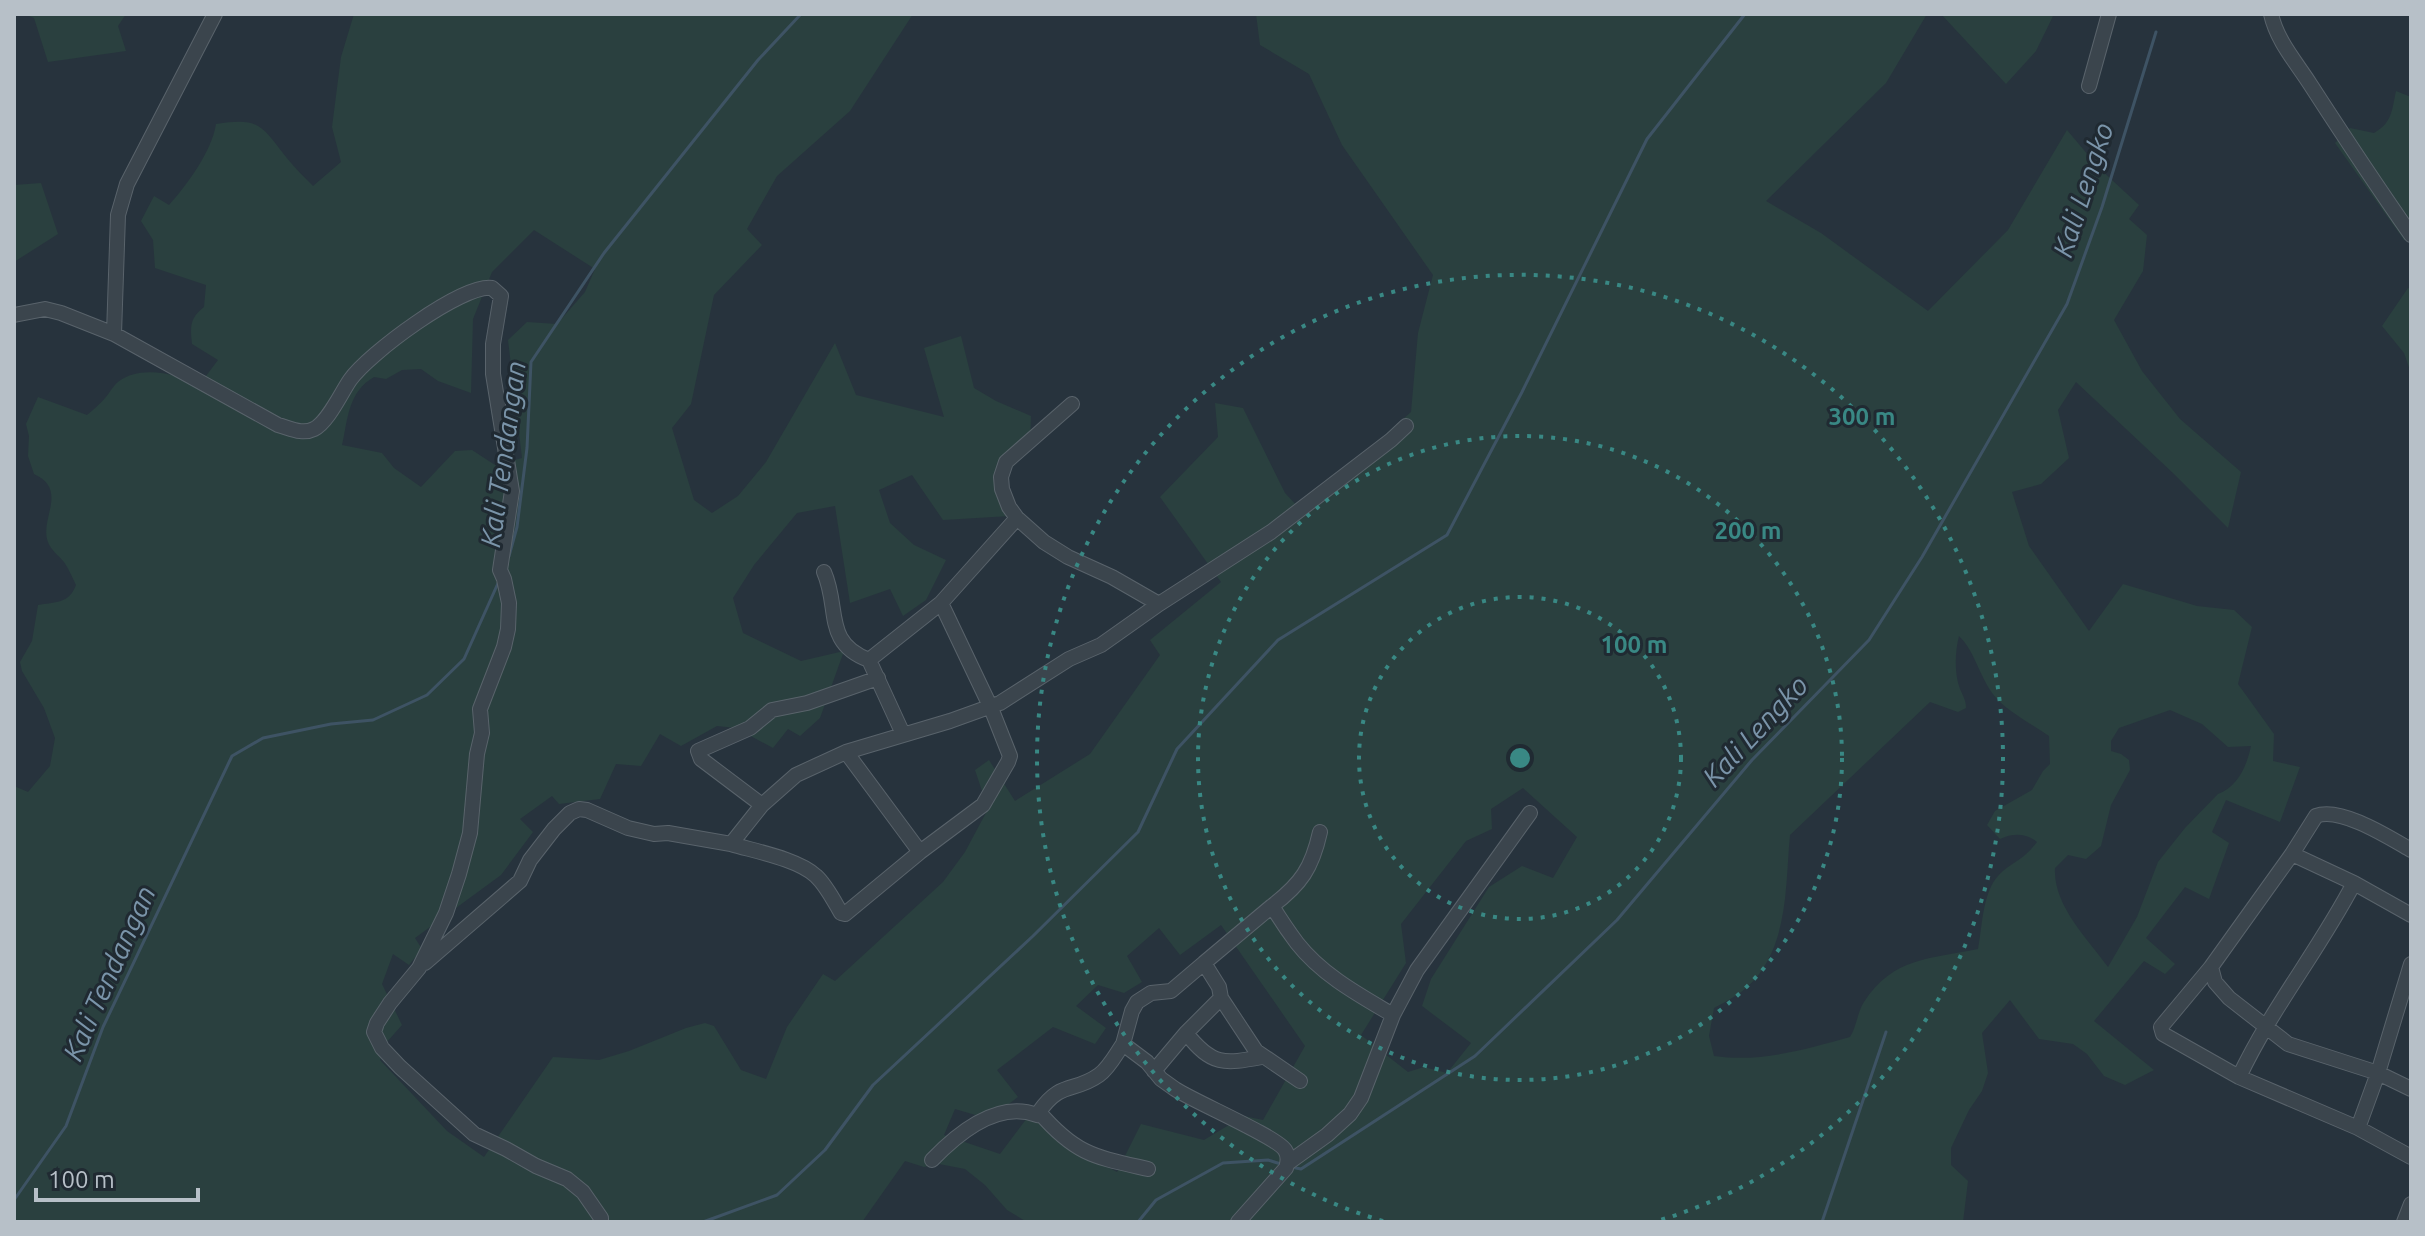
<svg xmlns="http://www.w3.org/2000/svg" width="2425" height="1236" font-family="Ubuntu,sans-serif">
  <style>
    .green { fill: #2a403f; fill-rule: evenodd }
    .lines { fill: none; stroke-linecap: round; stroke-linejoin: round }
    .stream { stroke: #3e5364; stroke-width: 3 }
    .minor-casing { stroke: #59636b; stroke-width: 16 }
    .minor { stroke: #3b454d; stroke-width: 14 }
    .ring { fill: none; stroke: #398884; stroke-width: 4; stroke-dasharray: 4 8 }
    .labels { text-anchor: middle; stroke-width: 6; stroke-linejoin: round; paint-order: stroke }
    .water-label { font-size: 28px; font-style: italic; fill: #7a94a9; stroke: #202a32 }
    .centre { fill: #398884; stroke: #202a32; stroke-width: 4 }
    .ring-label { font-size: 24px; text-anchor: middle; font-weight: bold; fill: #398884; stroke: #202a32; stroke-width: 6; stroke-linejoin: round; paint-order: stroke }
  </style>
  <rect width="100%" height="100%" fill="#27333d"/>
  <!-- green -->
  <path class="green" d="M24,14h102l-8,12 8,25 -78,11 -14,-44z
    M354,14h559l-63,97 -73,65 -30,53 15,16 -48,50 -23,109 -19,24 22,72 18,13 26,-17 28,-34 69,-119 21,52 88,22 -20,-69 37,-12 13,52 22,13 35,15 -1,29 -23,29 3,42 -67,4 -31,-45 -33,15 11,33 24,22 32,15 -20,40 -23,16 -13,-27 -40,14 -15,-97 -38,7 -43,52 -21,33 10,35 58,28 43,-10 -24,67 -20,18 -12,-7 -15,19 -37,-20 -19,-2 -36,20 -21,-12 -19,32 -25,-2 -16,35 -41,5 -7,-8 -32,23 13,13 -32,43 -86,63 7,11 -13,16 -16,-11 -11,30 20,41 -16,18 -6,17 67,71 37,26 69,-100 46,3 30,-9 57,-23 19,-5 9,3 27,44 25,9 21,-52 36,-53 12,7 108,-99 22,-30 23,-43 -13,-39 14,-10 26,41 75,-47 70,-99 -10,-15 71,-58 -61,-85 58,-60 -3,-34 28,5 42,85 16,17 110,-98 7,-79 15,-58 -91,-130 -33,-71 -49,-29 -4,-31h671l-41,69 -120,118 55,32 107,78 80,-81 59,-100 32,38 40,37 -10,14 18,16 -4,36 -29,49 28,51 38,48 61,53 -13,56 -54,-54 -98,-92 -18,28 11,48 -28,26 -29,8 17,54 60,85 34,-47 74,22 37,4 18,17 -14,57 36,50 -1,27 27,6 -20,55 -54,-22 -14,32 17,11 -20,56 -24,-12 -39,51 29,26 -10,10 -21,-13 -50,60 60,49 -29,15 -21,-9 -17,-22 -14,-10 -34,-5 -29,-39 -28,33 6,40 -6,18 -13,19 -18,38v17l17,16 -5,41h-936l-20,-12 -22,-25 -20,-16 -26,-5 -15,3 -19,-6 -43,61h-848v-436l14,6 22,-26 5,-28 -11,-30 -22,-37 -2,-9 12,-21 6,-36c17,-3 31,-1 38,-20 -4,-8 -7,-16 -12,-23 -5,-6 -14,-13 -16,-20 -9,-23 21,-52 -14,-68l-6,-18 1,-20 -3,-12 12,-27 49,18c7,-6 13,-11 19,-18 4,-5 8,-12 12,-15 23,-18 59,-7 82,2l18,-24 -26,-16c-2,-18 -2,-26 12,-37l2,-22 -51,-17 -2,-28 -12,-19 13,-25 15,9c18,-20 43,-54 47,-81 43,-7 45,1 70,33 8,10 18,20 27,29l28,-24 -9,-35 9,-70zM534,230l61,39 -10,23 -28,32 -30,-2 -19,18 14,118 -27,7 -23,-15 -17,1 -34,36 -27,-19 -12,-15 -40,-8c6,-27 6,-53 32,-68l12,2 16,-9 19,-1 17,12 33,12 2,-74 19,-47zM1959,636c17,16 21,45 39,64 14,14 35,25 51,36l1,28 -7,7 -11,19 -37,21 -8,14 13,14c13,-6 26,-6 37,3 -13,17 -19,17 -34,29 -21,17 -20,53 -25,78 -48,10 -85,8 -114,53 -7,11 -7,24 -14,35 -44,12 -89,26 -136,19l-5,-20 5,-28c11,-6 23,-12 32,-20 43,-38 39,-100 44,-153l140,-133 28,10 8,-4c0,-8 -3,-12 -6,-19 -6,-15 -5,-38 -1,-53zM2170,710l32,14 26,23 23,-1c-4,19 -13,41 -33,48l-33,34 -27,34 -21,55 -29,50c-21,-29 -55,-62 -53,-99l13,-13 18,4 15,-13 10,-41 19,-35 -1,-10 -8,-6 -10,-3v-10l8,-13zM1523,788l54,49 -24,41 -31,-12 -33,21 -58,92 -9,27 49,37 -24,30 -23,-6 -16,5 -47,-37 45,-72 -5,-39 65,-83 26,-12 -1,-20zM1221,925l84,121 -42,74 -19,-4 -40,24 -63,-16 -24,48 -47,-25h-6l-34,-33 -30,40 -56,-19 11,-26 34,10 29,-22 -21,-27 56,-43 42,17 11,-16 -30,-22 22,-21 26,8 18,-11 -15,-26 32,-28 21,27z
    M1941,14h113l-18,37 -30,33z
    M2396,91l15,6v142l-7,1 -69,-97 15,-15 24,5c18,-10 18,-23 22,-42z
    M41,183l17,51 -44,28v-77z
    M2408,288l3,1v84l-7,-20 -22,-27z"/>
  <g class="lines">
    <!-- stream -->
    <path class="stream" d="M509,556l8,-29 10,-79 4,-86 73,-109 154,-193 43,-46
      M1291,1167l10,2 174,-113 142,-136 135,-160 117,-120 53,-83 145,-253 35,-97 54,-175
      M14,1200l52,-74 37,-99 129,-271 31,-18 68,-14 42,-4 54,-25 37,-36 35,-78
      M703,1222l74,-27 48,-45 48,-65 160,-149 105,-104 39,-83 101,-109 169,-105 75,-143 125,-253 98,-125
      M1138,1222l18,-22 67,-37 45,-3 16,5
      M1822,1222l64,-190"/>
    <defs>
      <path id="minor" d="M2271,14c6,27 25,48 39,70 33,51 66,101 101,151
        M2089,86l20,-72
        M14,315l31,-6 16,4 53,21 164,91c12,3 24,10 36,4 14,-7 27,-36 36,-49 18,-26 112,-96 142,-92l9,8 -8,48v30l19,117 -12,79 4,9 5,24 -1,26 -4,18 -24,62 2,24 -5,21 -7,79 -11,41 -13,39 -27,55 -29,35 -13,20 -3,9 8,16 18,19 74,67 32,15 30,17 31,13 16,13 18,26v4
        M114,334l4,-119 9,-31 88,-170
        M1072,404l-66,58 -5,15 1,12 7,18 8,11 27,24 24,15 44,20 47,27
        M824,572c16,36 -1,71 45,88
        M903,734l-34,-74 72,-57 76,-85
        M762,805l-61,-46 -3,-8 52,-23 22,-18 35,-7 71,-25
        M731,844c23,7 67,15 85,32 10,9 18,25 25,37l4,1 75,-62 -74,-100
        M2411,850c-21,-12 -71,-44 -95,-34l-24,38 -81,113 4,15 14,16 59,46 90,29 33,16
        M920,852l63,-47 25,-43 2,-6 -19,-48 -50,-105
        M2292,854l62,29
        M1272,906c29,-22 40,-38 48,-74
        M425,963l95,-82 10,-21 24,-31 16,-16 9,-4 8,1 41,18 26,6 14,-1 63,11 31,-39 34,-30 50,-23 104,-31 50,-18 69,-44 32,-14 58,-41 112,-72 120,-92 15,-14
        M1204,963l68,-57c8,13 16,25 25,37 25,32 62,52 96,72
        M2211,967l-50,60 2,7 76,43 119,51 53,29
        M1186,1033c26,33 38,31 76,24
        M1123,1044c-7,10 -14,24 -24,31 -25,18 -38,5 -60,37 37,43 56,45 109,57
        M1154,1071l32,-38 35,-35
        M2239,1077c32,-68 80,-127 115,-194l57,32
        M2358,1128l20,-55 33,-109
        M932,1160c25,-26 66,-60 105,-45l2,-3
        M1288,1163l39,-28 23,-21 11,-16 32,-83 24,-45 113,-157
        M1238,1222l48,-54c2,-6 3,-12 -1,-18 -8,-13 -90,-48 -110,-61l-14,-10 -14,-17 -24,-18 9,-33 5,-9 14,-9 20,-2 33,-28 15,24 2,11 35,53 44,30
        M2404,1222l7,-18"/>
    </defs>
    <!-- minor casing -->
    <use href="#minor" class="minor-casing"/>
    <!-- minor -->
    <use href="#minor" class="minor"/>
  </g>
  <!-- distance rings -->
  <g class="ring">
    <circle cx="1520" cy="758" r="161"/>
    <circle cx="1520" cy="758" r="322"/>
    <path d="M1383 1221A483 483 0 1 1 1657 1221"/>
  </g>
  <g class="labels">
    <!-- water labels -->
    <g class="water-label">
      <text transform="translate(2083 190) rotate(-72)" y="10">Kali Lengko</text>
      <text transform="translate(503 454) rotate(-82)" y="10">Kali Tendangan</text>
      <text transform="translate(1755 731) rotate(-47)" y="10">Kali Lengko</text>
      <text transform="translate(109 973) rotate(-66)" y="10">Kali Tendangan</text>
    </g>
  </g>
  <circle cx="1520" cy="758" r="12" class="centre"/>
  <g class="ring-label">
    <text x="1862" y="425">300 m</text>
    <text x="1748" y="539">200 m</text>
    <text x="1634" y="653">100 m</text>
  </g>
  <!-- border -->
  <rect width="2425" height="1236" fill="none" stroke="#b7c0c8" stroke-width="32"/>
  <!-- scale -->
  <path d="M36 1188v12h162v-12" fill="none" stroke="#b7c0c8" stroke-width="4"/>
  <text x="48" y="1188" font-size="24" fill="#b7c0c8" stroke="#202a32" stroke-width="6" paint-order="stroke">100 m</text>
</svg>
